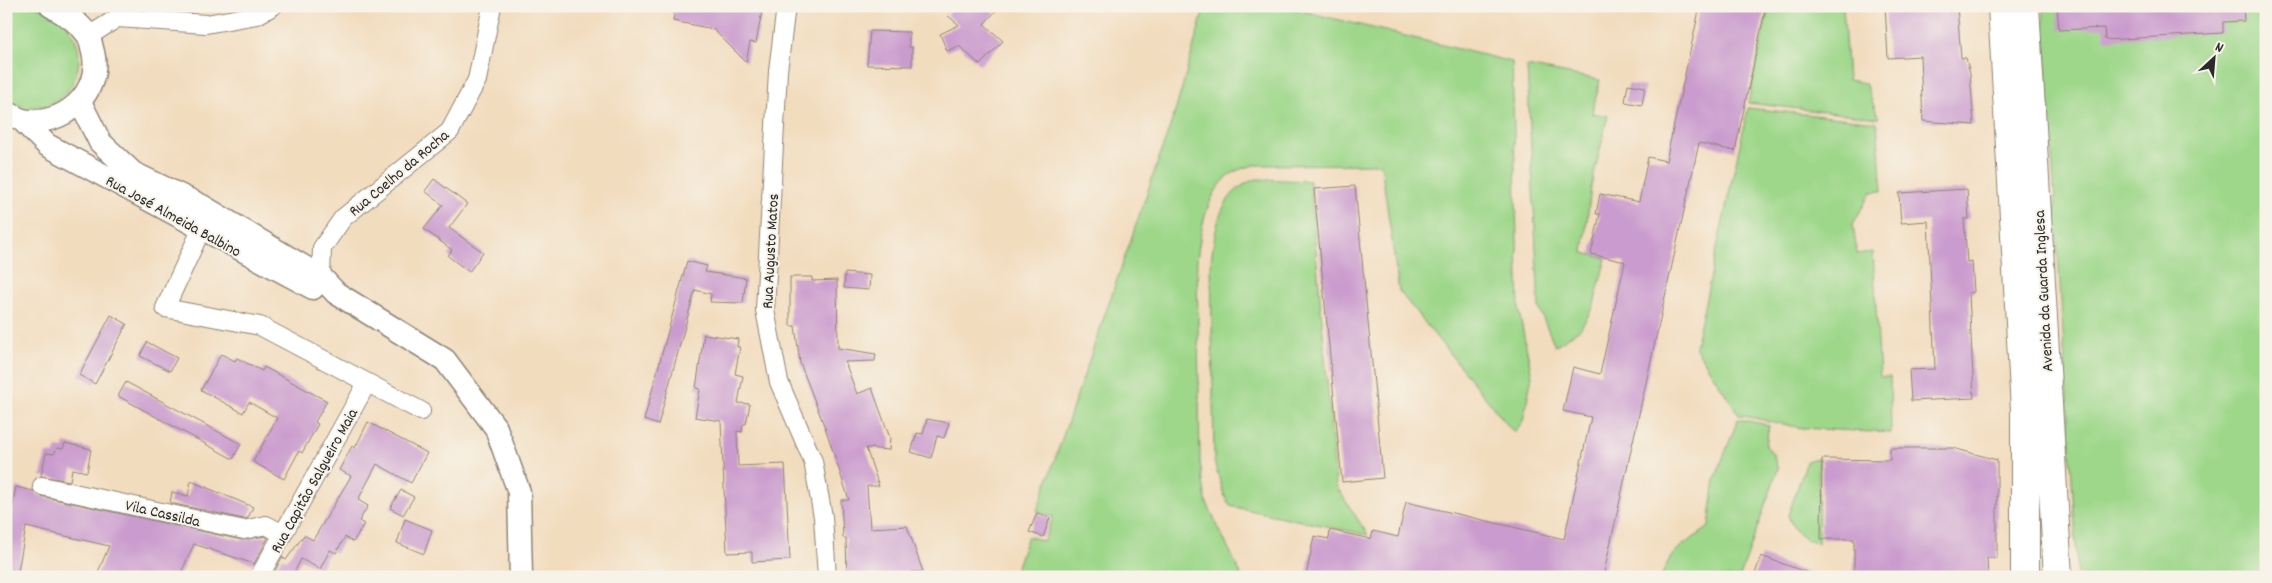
<svg xmlns="http://www.w3.org/2000/svg" width="2272" height="583" font-family="Dekko,sans-serif">
  <style>
    .green { fill: #9ed78a; stroke: #64815a }
    .building { fill: #ca9bce }
    .lines { fill: none; stroke-linecap: round; stroke-linejoin: round }
    .minor-casing { stroke: #8e8474; stroke-width: 20 }
    .tertiary-casing { stroke: #8e8474; stroke-width: 25 }
    .primary-casing { stroke: #8e8474; stroke-width: 30 }
    .minor { stroke: #fff; stroke-width: 18 }
    .tertiary { stroke: #fff; stroke-width: 22 }
    .primary { stroke: #fff; stroke-width: 28 }
    .labels { text-anchor: middle; stroke-width: 4; stroke-linejoin: round; paint-order: stroke }
    .street-label { font-size: 16px; fill: #2b2b2b; stroke: #f7f3e8 }
  </style>
  <rect width="100%" height="100%" fill="#f7f3e8"/>
  <filter id="ink" filterUnits="userSpaceOnUse"><feTurbulence type="fractalNoise" baseFrequency=".02" numOctaves="2"/><feDisplacementMap in="SourceGraphic" scale="10" xChannelSelector="R" yChannelSelector="G"/><feConvolveMatrix kernelMatrix="1 2 1 2 8 2 1 2 1" color-interpolation-filters="sRGB"/></filter>
  <filter id="wash" filterUnits="userSpaceOnUse"><feTurbulence type="fractalNoise" baseFrequency=".0096" numOctaves="4" result="noise"/><feDisplacementMap in="SourceGraphic" scale="20" xChannelSelector="R" yChannelSelector="G"/><feGaussianBlur stdDeviation="1.12" result="paint"/><feColorMatrix in="noise" values="0 0 0 0 0 0 0 0 0 0 0 0 0 0 0 0 0 1.4 0 .05"/><feComposite in="paint" operator="in"/></filter>
  <g filter="url(#wash)">
    <rect width="100%" height="100%" fill="#f2dcbe"/>
    <!-- green -->
    <path class="green" d="M6,6c9,0 23,-2 31,1 77,24 37,128 -31,93z
      M1205,6h77l230,56 7,249 13,65 -9,45 -9,12 -115,-142 -18,-127 -127,1c-5,2 -13,3 -18,6 -30,17 -35,58 -39,89l3,202 6,39 36,76h-229l15,-41 16,5 9,-24 -16,-6 139,-402z
      M1769,6h74l5,74 17,3 14,35 -131,-15z
      M2043,6h223v571h-188z
      M1527,66l73,14 -8,33 16,3 -17,71 -8,66 23,5 -13,50 -13,21 -25,17 -16,-37z
      M1748,108l129,14 5,69 -11,1 -18,32 4,30 16,-2 7,125h10l1,56 -89,-5 -63,-13 -44,-68z
      M1257,179l53,2 26,305 32,49 -138,-29 -6,-11 -10,-34 -3,-200c5,-34 8,-70 46,-82z
      M1738,419l31,6 -3,20 7,9 5,15 -38,108h-79c13,-33 22,-30 48,-50l6,-48z
      M1813,459h6l-1,84c-17,-2 -25,-13 -30,-28l19,-54z"/>
    <g id="blocks">
      <!-- building -->
      <path class="building" d="M675,6h88l-7,37 -6,-1 -4,20 -33,-33 -40,-8z
        M955,6h45l-16,18 19,17 -23,24 -21,-19 -12,5 -7,-17 19,-9 -12,-10z
        M1700,6h66l-31,145 -36,-8 -96,434h-297l8,-41 15,3 1,-9 41,9 2,-8 25,6 8,-35 158,37 27,-122 -28,-6 10,-44 27,7 25,-112 -34,-8 9,-40h-4l4,-20 39,8 9,-45 18,4z
        M1885,6h72l4,52h5l4,15 4,52 -51,-4 -3,-65 -32,2z
        M2057,6h186l1,15 -21,1v11l-118,7 -1,-12 -45,2z
        M870,31l39,1v15h3v19l-45,-1z
        M1628,84l17,3 -3,18 -17,-3z
        M434,179l33,25 -18,24 34,24 -14,20 -21,-16 4,-6 -28,-21 19,-24 -18,-14z
        M1355,186l28,292 -41,4 -28,-293z
        M1967,189l2,30h-5l3,43 5,-1 2,31 -5,1 5,105 -63,3 -2,-31 26,-1 -7,-148 -27,2 -2,-30z
        M687,261l20,5 -2,6 41,6 -3,25 -33,-1 1,-8 -16,-4 -37,135 -14,-5z
        M845,273l25,2 -1,15 -25,-2z
        M790,277h22v4l25,-1 1,68 38,6 -1,7 -30,1 12,32 15,-6 18,50 -1,12 -23,-2 13,38h-12l3,42 37,-2 16,46h-11l1,5h-66l-1,-39h-3l-2,-38h8l-22,-67 -27,-70 -5,-37h-5z
        M111,315l16,9 -32,60 -16,-9z
        M704,334l34,5 -1,8h3l-5,27 8,2 -5,27 12,1 -4,20h-3l-1,8 -5,-1 1,35 47,-2 5,96 -38,2v-10l-25,1 -6,-132 -26,-4 5,-28 -4,-1z
        M147,342l30,16 -7,13 -30,-15z
        M221,354l14,7 2,-3 25,13 2,-4 63,34 -12,21 3,2 -16,29 -3,-2 -15,28 -31,-17 24,-44 -28,-16 -6,11 -42,-23z
        M126,382l115,62 -8,15 -115,-63z
        M927,419l22,4 -5,15 -7,-2 -6,22 -20,-6 6,-19 6,1z
        M368,422l59,31 -16,30 -34,-19 -19,36 10,6 -9,15 5,3 -11,18 -8,-5 -9,16 -6,-3 -10,19 -19,-10 -9,18 -17,-6 7,-14 4,3 18,-25 9,5 38,-64 -12,-6 13,-24 3,2z
        M65,443l26,6 -4,23 -15,-3 -2,12 -29,-5 5,-23 8,1 3,-6 6,1z
        M1890,448h63l44,12v98h-10l1,19h-134v-38h-33l1,-80 68,1z
        M191,481l62,26 -5,11 -4,1 -74,-16 2,-11 16,4z
        M16,487l17,4 7,5 202,44 23,-4 3,2 -14,26 -60,-20 -15,33h-83l13,-31 -83,-19 -9,50h-11v-37z
        M401,490l13,7 -11,18 -13,-7z
        M1037,513l13,5 -7,19 -14,-5z
        M405,519l27,11 -8,24 -27,-11z
        M1761,556l53,19v2h-60z"/>
    </g>
  </g>
  <g filter="url(#ink)">
    <use href="#blocks" fill-opacity="0" stroke="#8e8474" stroke-width="1"/>
    <g class="lines">
      <defs>
        <path id="minor" d="M786,6l-8,65 -13,239 14,72 34,79 10,56 4,60
          M89,36l28,-18 89,6 51,-9 16,-9
          M201,230l-36,78 95,18 161,85
          M321,277l1,-29 21,-30 107,-87 27,-51 15,-74
          M42,486l202,44 22,-5 17,9
          M259,577l108,-194"/>
        <path id="tertiary" d="M80,102l20,40 33,31 69,33 119,71 15,16 109,67 51,68 23,64 2,85
          M6,112c5,2 12,7 17,8 40,8 80,-28 70,-68 -2,-6 -2,-13 -6,-18 -9,-13 -23,-20 -36,-28
          M22,120l25,25 266,143"/>
        <path id="primary" d="M2002,6l23,404v167
          M2025,6l33,571"/>
      </defs>
      <!-- minor casing -->
      <use href="#minor" class="minor-casing"/>
      <!-- tertiary casing -->
      <use href="#tertiary" class="tertiary-casing"/>
      <!-- primary casing -->
      <use href="#primary" class="primary-casing"/>
      <!-- minor -->
      <use href="#minor" class="minor"/>
      <!-- tertiary -->
      <use href="#tertiary" class="tertiary"/>
      <!-- primary -->
      <use href="#primary" class="primary"/>
    </g>
  </g>
  <g class="labels">
    <!-- street labels -->
    <g class="street-label">
      <text transform="translate(398 172) rotate(-40)" y="6">Rua Coelho da Rocha</text>
      <text transform="translate(174 215) rotate(29)" y="6">Rua José Almeida Balbino</text>
      <text transform="translate(769 251) rotate(-87)" y="6">Rua Augusto Matos</text>
      <text transform="translate(2042 291) rotate(-93)" y="6">Avenida da Guarda Inglesa</text>
      <text transform="translate(313 480) rotate(-61)" y="6">Rua Capitão Salgueiro Maia</text>
      <text transform="translate(163 512) rotate(13)" y="6">Vila Cassilda</text>
    </g>
  </g>
  <!-- margin -->
  <rect width="2272" height="583" fill="none" stroke="#f7f3e8" stroke-width="25"/>
  <!-- north arrow -->
  <g transform="translate(2214 58) rotate(26)" stroke="#f7f3e8" stroke-width="4" paint-order="stroke">
  <path d="M0-4L9 19L0 12L-9 19Z" fill="#2b2b2b"/>
  <text y="-8" font-size="14" font-weight="bold" text-anchor="middle" fill="#2b2b2b">N</text>
  </g>
</svg>
